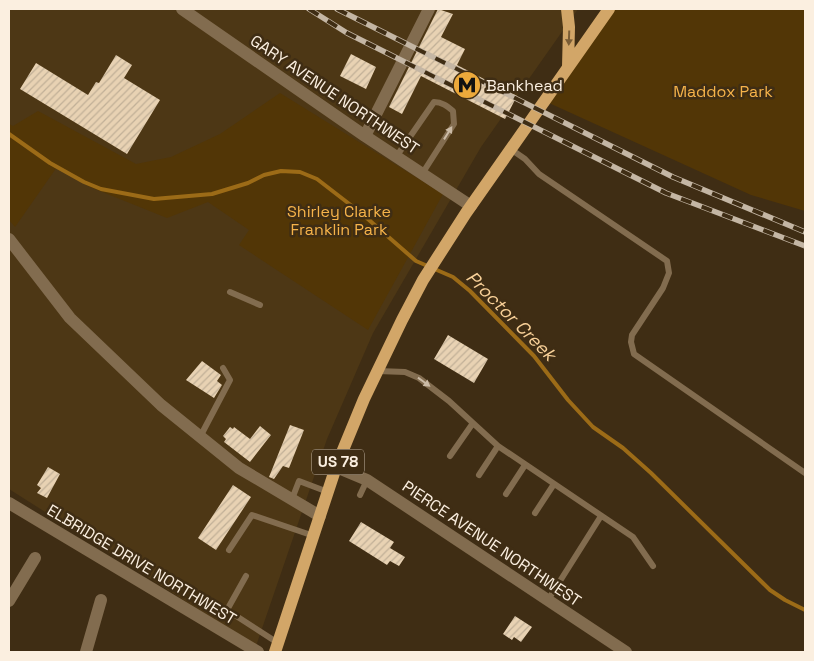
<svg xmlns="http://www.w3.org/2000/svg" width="814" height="661" font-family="'Space Grotesk',sans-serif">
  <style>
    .built { fill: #4d3715 }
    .park { fill: #523606 }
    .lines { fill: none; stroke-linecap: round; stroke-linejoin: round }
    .stream { stroke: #9c6b17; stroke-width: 4 }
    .building { fill: url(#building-hatch) }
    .service { stroke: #826c4f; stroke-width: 6 }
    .minor { stroke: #826c4f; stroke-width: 12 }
    .primary { stroke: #d2a668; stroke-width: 12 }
    .rail-casing { stroke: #c4b6a4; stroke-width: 5.5 }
    .rail { stroke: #3f2d14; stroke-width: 4; stroke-dasharray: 11; stroke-linecap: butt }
    .oneway { fill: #7a5d36 }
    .oneway2 { fill: #cbbba6 }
    .labels { text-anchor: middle; stroke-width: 5; stroke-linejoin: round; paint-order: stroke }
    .shield { fill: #3f2d14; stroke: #c3b5a3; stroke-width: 1 }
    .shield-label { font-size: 15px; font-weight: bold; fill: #fbefe0 }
    .poi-label { font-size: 16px; fill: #fbefe0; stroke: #3f2d14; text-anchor: start }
    .park-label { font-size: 16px; fill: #f6b34a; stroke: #3f2d14 }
    .street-label { font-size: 16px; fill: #fbefe0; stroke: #3f2d14 }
    .water-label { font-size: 18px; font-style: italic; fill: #f8d098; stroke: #3f2d14 }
  </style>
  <defs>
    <pattern id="building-hatch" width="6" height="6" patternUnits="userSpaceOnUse" patternTransform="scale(1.25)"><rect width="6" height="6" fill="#e8d2b3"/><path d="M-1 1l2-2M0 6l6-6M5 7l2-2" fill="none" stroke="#c1b097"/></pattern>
  </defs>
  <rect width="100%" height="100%" fill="#3f2d14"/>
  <!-- built -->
  <path class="built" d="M9,9h569l-97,138 -108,186 -46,106 -71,207 -247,-157z"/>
  <!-- park -->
  <path class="park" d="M613,9h192v202l-54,-16 -202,-92z
    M280,93l163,101 -75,136 -129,-85 10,-15 -41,-28 -41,16 -77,-31 -33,-20 -42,60 -6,-7v-96l4,2 25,-15 98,53 35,-7 49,-23z"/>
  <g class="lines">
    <!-- stream -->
    <path class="stream" d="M9,134l41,29 34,19 17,7 53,10 58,-5 36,-11 16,-8 17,-4 19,1 17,7 44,34 55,48 37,16 17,14 64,65 34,44 25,27 30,21 28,25 119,117 15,10 20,10"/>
  </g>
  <!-- building -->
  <path class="building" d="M438,9l15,5 -12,23 24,12 -8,16 60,31 -12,23 -84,-43 -19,38 -13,-7z
    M351,54l25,13 -10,22 -26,-13z
    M116,55l16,10 -8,13 36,22 -33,54 -107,-65 16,-26 52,32 8,-13 3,1z
    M448,335l40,24 -14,24 -40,-24z
    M202,361l19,14 -4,6 5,4 -8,13 -28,-18z
    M290,425l14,5 -15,38 -6,-2 -9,13 -5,-2z
    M260,426l11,9 -21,27 -26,-20 2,-3 -3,-3 7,-9 3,2 1,-2 16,12z
    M48,467l12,7 -13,24 -10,-5 4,-5 -4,-3z
    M233,485l18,12 -35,53 -18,-12z
    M361,522l33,20 -4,6 15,9 -6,9 -9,-5 -3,4 -38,-24z
    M515,616l17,11 -11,15 -7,-5 -2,3 -9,-6z"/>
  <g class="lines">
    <!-- service -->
    <path class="service" d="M512,150l13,9 14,15 128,87 2,12 -6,15 -31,47 -1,7 3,12 171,119
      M396,157l38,-55c8,0 13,4 19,9l1,13 -32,50
      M230,292l30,13
      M378,371l27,1 14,6 30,23 49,45 135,91 20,29
      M200,437l30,-57 -7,-12
      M450,456l23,-33
      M479,475l19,-29
      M506,494l19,-29
      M360,495l7,-15
      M292,499l7,-18 29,11
      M535,513l19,-29
      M229,550l23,-35 62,21
      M246,576l-19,34 51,33
      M548,600l53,-84"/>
    <!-- minor -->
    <path class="minor" d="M182,9l183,127 106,70
      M365,136l64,-127
      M9,239l61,79 91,87 78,63 81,48
      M336,467l31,13 259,172
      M9,503l249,149
      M9,601l26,-43
      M86,652l15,-52"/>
    <!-- primary -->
    <path class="primary" d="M567,9l2,18 -1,40
      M275,652l61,-185 28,-68 38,-79 21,-40 43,-67 143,-204"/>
    <defs>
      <path id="rail" d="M309,9l38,24 319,160 139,53
        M337,9l336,168 132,55"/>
    </defs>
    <!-- rail casing -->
    <use href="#rail" class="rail-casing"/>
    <!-- rail -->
    <use href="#rail" class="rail"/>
  </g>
  <!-- one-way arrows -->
  <defs><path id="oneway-solid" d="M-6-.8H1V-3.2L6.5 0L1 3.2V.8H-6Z" transform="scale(1.25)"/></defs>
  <use class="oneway" href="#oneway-solid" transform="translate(569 38) rotate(92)"/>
  <g class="oneway2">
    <use href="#oneway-solid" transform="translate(448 133) rotate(-58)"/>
    <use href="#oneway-solid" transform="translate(424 382) rotate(36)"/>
  </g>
  <!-- icons -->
  <defs>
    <symbol id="metro-disc" viewBox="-11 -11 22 22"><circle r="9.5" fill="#eca93b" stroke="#3f2d14"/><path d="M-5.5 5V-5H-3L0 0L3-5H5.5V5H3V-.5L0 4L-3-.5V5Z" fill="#111"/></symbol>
  </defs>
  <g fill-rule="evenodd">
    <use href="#metro-disc" x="451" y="69" width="32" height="32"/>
  </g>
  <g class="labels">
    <!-- shield labels -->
    <rect class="shield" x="312" y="449.5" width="52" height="25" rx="4"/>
    <g class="shield-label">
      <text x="338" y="467">US 78</text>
    </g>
    <!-- poi labels -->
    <g class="poi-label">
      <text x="486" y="91">Bankhead</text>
    </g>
    <!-- park labels -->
    <g class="park-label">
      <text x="723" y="97">Maddox Park</text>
      <text x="339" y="217">Shirley Clarke<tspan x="339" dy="18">Franklin Park</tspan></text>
    </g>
    <!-- street labels -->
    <g class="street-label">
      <text transform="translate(335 94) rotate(34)" y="6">GARY AVENUE NORTHWEST</text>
      <text transform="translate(492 543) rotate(34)" y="6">PIERCE AVENUE NORTHWEST</text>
      <text transform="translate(142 564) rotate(31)" y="6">ELBRIDGE DRIVE NORTHWEST</text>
    </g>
    <!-- water labels -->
    <g class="water-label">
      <text transform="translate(511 316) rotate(45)" y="6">Proctor Creek</text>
    </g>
  </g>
  <!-- border -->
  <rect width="814" height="661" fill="none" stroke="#fbefe0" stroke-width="20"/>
</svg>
